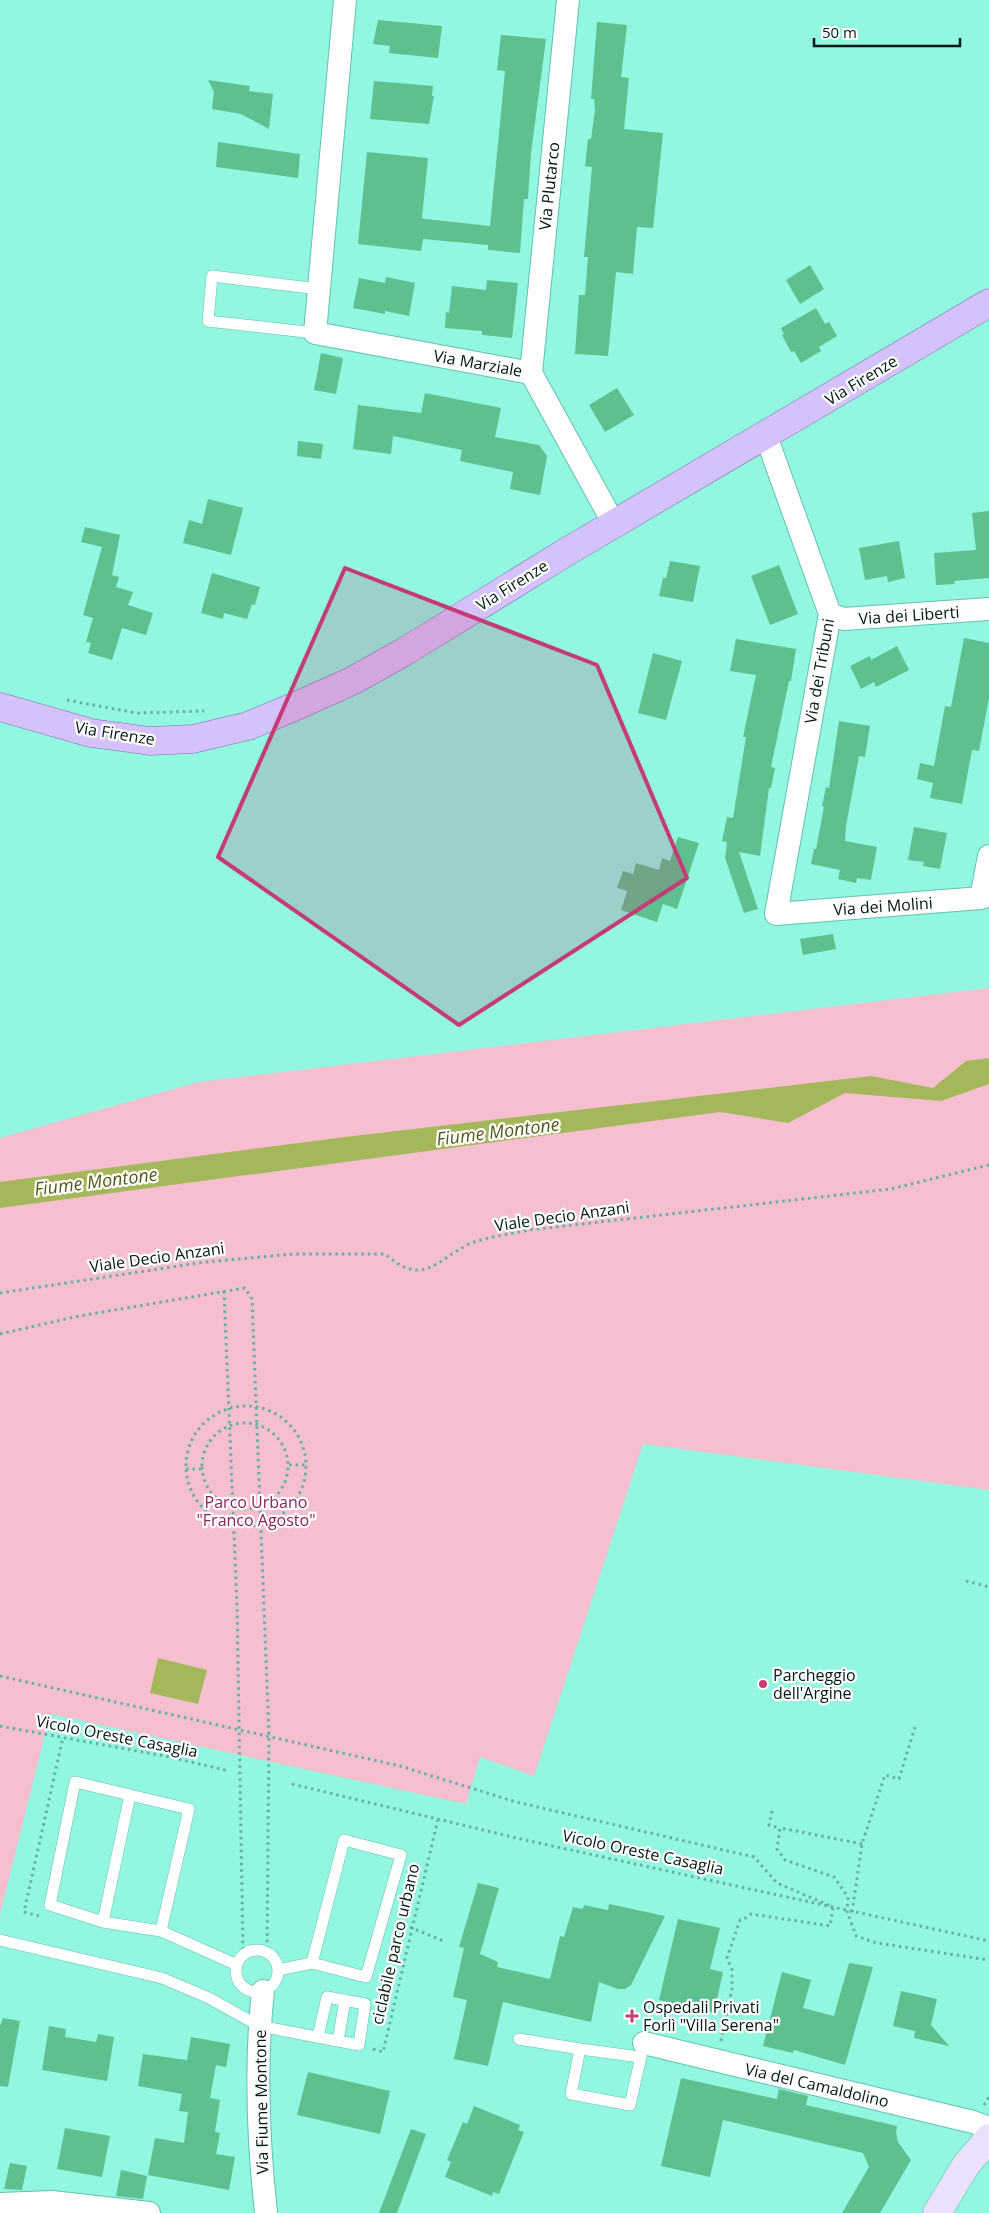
<svg xmlns="http://www.w3.org/2000/svg" width="989" height="2213" font-family="'Open Sans',sans-serif">
  <style>
    .green { fill: #f6bfcf }
    .water { fill: #a5b75b }
    .building { fill: #5ec08e }
    .lines { fill: none; stroke-linecap: round; stroke-linejoin: round }
    .lane-casing { stroke: #5fc2af; stroke-width: 12 }
    .street-casing { stroke: #5fc2af; stroke-width: 24 }
    .secondary-casing { stroke: #5fc2af; stroke-width: 29 }
    .primary-casing { stroke: #796da8; stroke-width: 29 }
    .path { stroke: #65b1a1; stroke-width: 3; stroke-dasharray: 2.5 4; stroke-linecap: butt }
    .lane { stroke: #fff; stroke-width: 11 }
    .street { stroke: #fff; stroke-width: 22 }
    .secondary { stroke: #eae1fd; stroke-width: 28 }
    .primary { stroke: #d6c2fb; stroke-width: 28 }
    .marked { fill: #c53b75; fill-opacity: 0.2; stroke: #c53b75; stroke-width: 4; stroke-linejoin: round }
    .poi-dot { fill: #c53b75; stroke: #fff; stroke-width: 2 }
    .labels { text-anchor: middle; stroke-width: 4.5; stroke-linejoin: round; paint-order: stroke }
    .street-label { font-size: 16px; fill: #001914; stroke: #fff }
    .park-label { font-size: 16px; fill: #8e2151; stroke: #fff }
    .poi-label { font-size: 16px; fill: #001914; stroke: #fff; text-anchor: start }
    .water-label { font-size: 18px; font-style: italic; fill: #515c1a; stroke: #fff }
  </style>
  <rect width="100%" height="100%" fill="#93f6e1"/>
  <!-- green -->
  <path class="green" d="M989,988v502l-346,-46 -109,332 -54,-19 -14,47 -416,-90 -50,200v-776l199,-56z"/>
  <!-- water -->
  <path class="water" d="M989,1058v26l-48,17 -96,-8 -57,30 -68,-11 -720,96v-26l345,-45 526,-61 62,12 33,-27z
    M158,1658l49,12 -9,34 -48,-11z"/>
  <!-- building -->
  <path class="building" d="M378,20l64,6 -4,32 -49,-5 1,-7 -17,-2z
    M597,22l30,3 -6,52 8,1 -5,51 39,4 -10,95 -16,-1 -4,47 -17,-2 -8,84 -33,-2 4,-59h6l3,-38h-4l8,-90 -7,-1 3,-27h3l4,-29 -1,-11h-3z
    M501,35l45,4 -15,114 -3,46h-4l-4,54 -32,-3v-5l-65,-6 -2,12 -63,-7 9,-92 61,6 -6,60 3,1 65,7 15,-155 -8,-1z
    M208,80l42,6 -1,5 24,3 -4,35 -28,-15 -29,-5 2,-17z
    M374,81l59,5 -1,10h2l-5,28 -59,-5z
    M218,142l82,12 -2,24 -82,-11z
    M810,265l14,24 -24,15 -14,-24z
    M386,277l29,6 -6,33 -24,-5v3l-32,-6 6,-30 26,5z
    M487,280l31,3 -6,55 -30,-3v-4l-37,-3 1,-16 3,1 3,-27 34,4z
    M816,308l9,16 4,-2 8,14 -18,11 2,4 -20,12 -7,-12 -3,1 -9,-17 2,-1 -3,-6z
    M321,353l22,5 -7,36 -22,-4z
    M617,388l17,27 -29,17 -16,-27z
    M425,393l76,15 -6,29 44,8 8,11 -7,39 -30,-6 3,-17 -53,-11 2,-11 -69,-14 -2,18 -38,-5 5,-44 63,8z
    M298,441l25,3 -2,15 -24,-3z
    M208,499l35,9 -12,47 -48,-12 6,-23 13,4z
    M989,511v67l-35,3 1,3 -19,1 -2,-32 42,-3 -4,-37z
    M85,527l35,8 -8,40 7,2 -3,10 17,5 -5,13 25,8 -7,22 -24,-7 -10,32 -24,-7 3,-10 -5,-1 7,-24 -10,-3 19,-68 -21,-5z
    M899,541l6,37 -17,4 -1,-6 -22,4 -6,-32z
    M670,561l30,5 -7,36 -34,-6 4,-18h3z
    M779,565l19,49 -28,11 -19,-49z
    M212,573l48,14 -5,18 -3,-1 -5,15 -23,-6 -1,6 -22,-6z
    M964,638l25,5v55l-10,53 -7,-1 -10,54 -32,-6 3,-15 -16,-4 3,-16 14,3 11,-60 6,1z
    M736,639l60,10 -5,32h-2l-18,86 4,1 -4,20h-2l-9,68 -21,-4 19,57 -14,4 -19,-55 2,-16 -5,-1 5,-24 6,1 13,-81h-3l13,-62 -26,-4z
    M897,646l12,24 -33,17 -2,-5 -13,7 -11,-23 20,-10 1,4z
    M653,653l29,8 -16,59 -28,-7z
    M839,721l31,5 -5,31 -6,-1 -13,70 -1,15 32,6 -6,33 -14,-2 -1,5 -18,-4 2,-9 -29,-6 3,-15h2l8,-42 -2,-1 4,-19 3,1z
    M914,827l33,6 -7,36 -17,-3 1,-4 -16,-2z
    M678,837l21,6 -22,66 -14,-5 -6,18 -36,-12 6,-19 -10,-3 6,-17 10,3 3,-11 23,7 3,-12 8,3z
    M833,934l3,15 -33,6 -3,-16z
    M478,1883l21,5 -19,66 18,8 -1,5 53,12 10,-43 4,1 9,-30 10,2 1,-4 24,5 1,-6 56,12 -34,69 -6,4h-7l-19,-7 -8,40 -88,-20 -15,64 -34,-7 13,-59 -14,-3 11,-49 -5,-1z
    M678,1919l42,9 -10,41 13,3 -9,41 -55,-13z
    M849,1963l24,4 -28,98 -51,-15 -1,3 -30,-7 19,-74 29,8 -8,28 31,8z
    M901,1991l36,8 -6,26 18,21 -35,-8 1,-7 -22,-5z
    M3,2018l17,3 -12,66 -8,-1v-60z
    M49,2026l17,3 -1,8 31,5 2,-8 16,3 -7,44 -65,-11z
    M191,2037l39,7 -4,23 -10,-2 -6,33 10,2 -5,32 5,1 -4,21 19,3 -6,33 -81,-15 7,-37 29,5 4,-31 -9,-1 3,-17 -44,-8 5,-32 44,6z
    M308,2072l82,19 -10,43 -83,-19z
    M681,2078l96,21 2,-10 29,7 -2,9 91,21 -1,6 2,10 13,18 -31,53h-38l27,-46 -6,-14 -140,-33 -13,57 -49,-11z
    M474,2106l46,19 -2,5 6,2 -25,62 -6,-2 -1,4 -47,-19 6,-15 -4,-2 16,-38 4,2z
    M65,2128l45,8 -8,41 -45,-8z
    M411,2129l15,5 -29,79h-18z
    M10,2163l17,3 -5,24 -18,-1z
    M121,2170l26,6 -4,23 -27,-3z"/>
  <g class="lines">
    <defs>
      <path id="lane" d="M315,333l-107,-12 4,-45 106,13
        M103,1922l27,-127
        M161,1931l28,-122 -114,-27 -25,123 53,17 58,9 76,34
        M0,1940l162,38 47,20 50,28 100,19 6,-41 -38,-7 -9,40
        M236 1971a21 21 0 1 1 42 0a21 21 0 1 1-42 0Z
        M278,1970l34,-7 54,14 35,-122 -57,-15 -32,123
        M519,2039l61,10 -9,45 59,11 14,-62
        M338,2041l7,-41
        M580,2049l60,8"/>
      <path id="street" d="M345,0l-30,333 216,40
        M531,373l37,-373
        M531,373l83,151
        M766,436l64,178 -54,300 205,-16 8,-3
        M830,614l14,5 145,-10
        M981,898l8,-42
        M263,1991c-8,73 -5,149 3,222
        M644,2043l329,79 16,6
        M0,2204l52,-2 97,11"/>
      <path id="secondary" d="M937,2213l29,-48 23,-27"/>
      <path id="primary" d="M0,707l91,26 59,8 43,-2 55,-13 46,-19 58,-26 52,-29 159,-98 426,-251"/>
    </defs>
    <!-- lane casing -->
    <use href="#lane" class="lane-casing"/>
    <!-- street casing -->
    <use href="#street" class="street-casing"/>
    <!-- secondary casing -->
    <use href="#secondary" class="secondary-casing"/>
    <!-- primary casing -->
    <use href="#primary" class="primary-casing"/>
    <!-- path -->
    <path class="path" d="M67,700l69,13 68,-2
      M224,1291l13,315 6,344
      M0,1293l205,-31 89,-8h91c38,33 49,8 84,-10 16,-7 43,-10 60,-14l362,-41 98,-24
      M0,1334l79,-18 166,-28 7,11 17,437 -2,217
      M186 1466a60 60 0 1 1 120 0a60 60 0 1 1-120 0Z
      M202 1466a43 43 0 1 1 86 0a43 43 0 1 1-86 0Z
      M289,1465h18
      M186,1469h16
      M966,1581l23,6
      M0,1676l400,90 116,36 238,55 23,26 56,24
      M0,1726l170,31 59,14
      M292,1784l233,56 464,101
      M772,1811l-3,14 11,3
      M862,1844l-82,-16 -3,21 8,11 49,17 14,20 -1,14 9,25 21,7 112,17
      M852,1912l10,-68 23,-69 14,4 16,-52
      M39,1916l-15,-4 39,-175
      M398,1922l45,19
      M721,2041l11,-52v-19l-5,-12 13,-38 6,-2 5,-4 79,12 3,-19
      M373,2049l10,3 55,-233
      M984,2105l5,-8"/>
    <!-- lane -->
    <use href="#lane" class="lane"/>
    <!-- street -->
    <use href="#street" class="street"/>
    <!-- secondary -->
    <use href="#secondary" class="secondary"/>
    <!-- primary -->
    <use href="#primary" class="primary"/>
  </g>
  <!-- marked area -->
  <path class="marked" d="M345,568l252,97 90,213 -228,147 -241,-168z"/>
  <!-- markers -->
  <g class="poi-dot">
    <circle cx="763" cy="1684" r="5"/>
    <path d="M629.5 2008.5h5v5h5v5h-5v5h-5v-5h-5v-5h5z"/>
  </g>
  <g class="labels">
    <!-- street labels -->
    <g class="street-label">
      <text transform="translate(549 186) rotate(-84)" y="6">Via Plutarco</text>
      <text transform="translate(478 363) rotate(10)" y="6">Via Marziale</text>
      <text transform="translate(861 380) rotate(-31)" y="6">Via Firenze</text>
      <text transform="translate(512 585) rotate(-32)" y="6">Via Firenze</text>
      <text transform="translate(909 615) rotate(-4)" y="6">Via dei Liberti</text>
      <text transform="translate(819 671) rotate(-80)" y="6">Via dei Tribuni</text>
      <text transform="translate(115 733) rotate(9)" y="6">Via Firenze</text>
      <text transform="translate(883 906) rotate(-4)" y="6">Via dei Molini</text>
      <text transform="translate(562 1216) rotate(-8)" y="6">Viale Decio Anzani</text>
      <text transform="translate(157 1257) rotate(-8)" y="6">Viale Decio Anzani</text>
      <text transform="translate(117 1736) rotate(11)" y="6">Vicolo Oreste Casaglia</text>
      <text transform="translate(643 1852) rotate(12)" y="6">Vicolo Oreste Casaglia</text>
      <text transform="translate(395 1944) rotate(-77)" y="6">ciclabile parco urbano</text>
      <text transform="translate(817 2085) rotate(13)" y="6">Via del Camaldolino</text>
      <text transform="translate(261 2102) rotate(-91)" y="6">Via Fiume Montone</text>
    </g>
    <!-- park labels -->
    <g class="park-label">
      <text x="256" y="1508">Parco Urbano<tspan x="256" dy="18">"Franco Agosto"</tspan></text>
    </g>
    <!-- poi labels -->
    <g class="poi-label">
      <text x="773" y="1681">Parcheggio<tspan x="773" dy="18">dell'Argine</tspan></text>
      <text x="643" y="2013">Ospedali Privati<tspan x="643" dy="18">Forlì "Villa Serena"</tspan></text>
    </g>
    <!-- water labels -->
    <g class="water-label">
      <text transform="translate(498 1132) rotate(-7)" y="6">Fiume Montone</text>
      <text transform="translate(96 1182) rotate(-7)" y="6">Fiume Montone</text>
    </g>
  </g>
  <!-- scale -->
  <path d="M814 38v8h146v-8" fill="none" stroke="#001914" stroke-width="2.5"/>
  <text x="822" y="38" font-size="15" fill="#001914" stroke="#ffffff" stroke-width="4" paint-order="stroke">50 m</text>
</svg>
